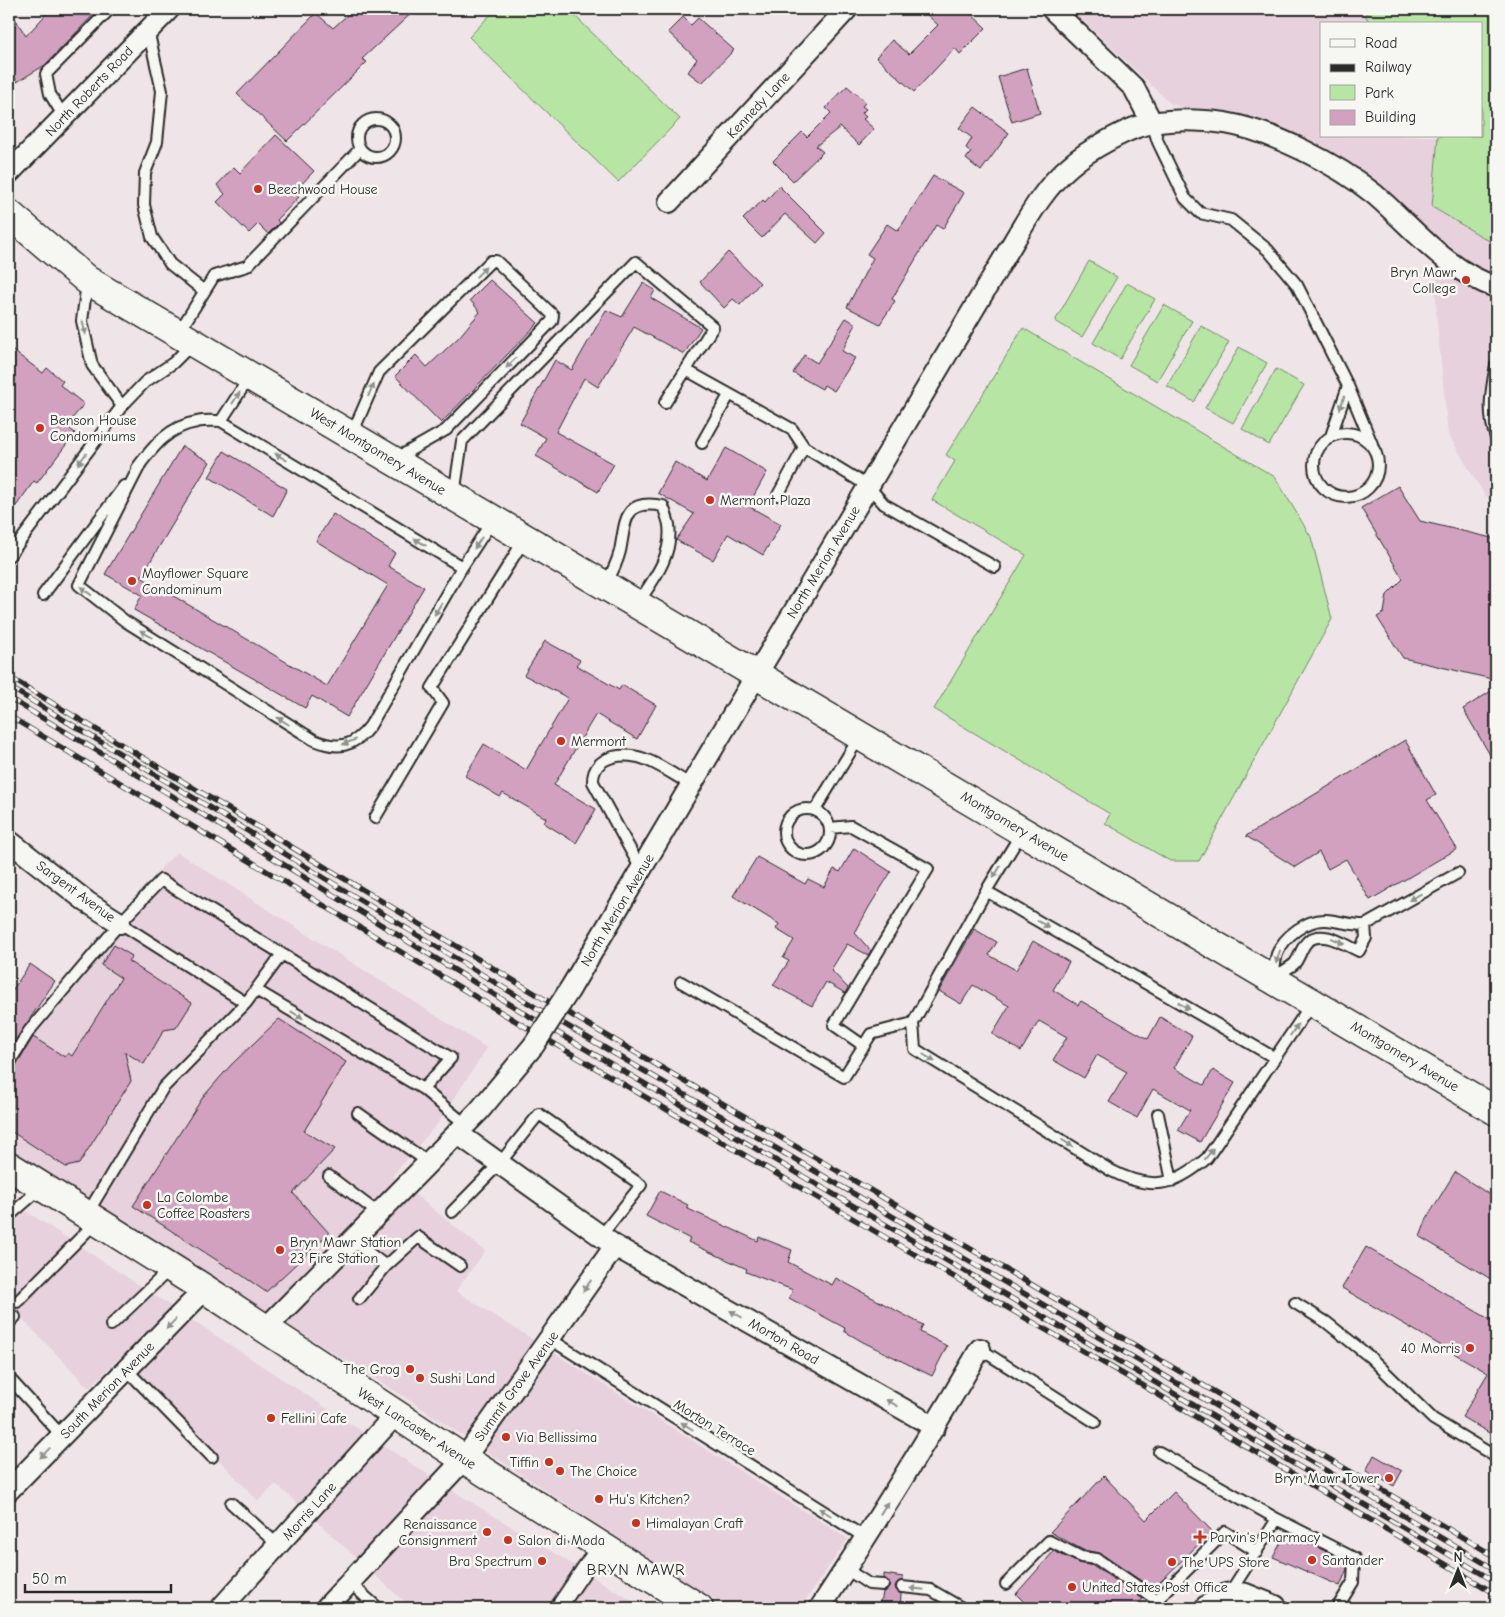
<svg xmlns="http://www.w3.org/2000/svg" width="1505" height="1617" font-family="'Comic Neue',sans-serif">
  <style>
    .built { fill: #e6d1dc; fill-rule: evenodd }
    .green { fill: #b7e5a4; stroke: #718868 }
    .building { fill: #d2a1c0; stroke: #2b2b2b }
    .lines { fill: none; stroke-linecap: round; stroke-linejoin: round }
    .service-casing { stroke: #2b2b2b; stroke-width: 14 }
    .pedestrian-casing { stroke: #2b2b2b; stroke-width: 19 }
    .minor-casing { stroke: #2b2b2b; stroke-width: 24 }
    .tertiary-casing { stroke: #2b2b2b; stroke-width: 29 }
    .primary-casing { stroke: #2b2b2b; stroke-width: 31 }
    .trunk-casing { stroke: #2b2b2b; stroke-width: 31 }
    .service { stroke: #f6f6f2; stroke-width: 10 }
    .pedestrian { stroke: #f6f6f2; stroke-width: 15 }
    .minor { stroke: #f6f6f2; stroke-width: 20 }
    .tertiary { stroke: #f6f6f2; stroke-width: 25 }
    .primary { stroke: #f6f6f2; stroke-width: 28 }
    .trunk { stroke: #f6f6f2; stroke-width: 28 }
    .rail-casing { stroke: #2b2b2b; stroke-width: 5.5 }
    .rail { stroke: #f6f6f2; stroke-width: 4; stroke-dasharray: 11; stroke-linecap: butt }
    .minor-bridge-casing { stroke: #2b2b2b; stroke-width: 24; stroke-linecap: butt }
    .minor-bridge { stroke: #f6f6f2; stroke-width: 20 }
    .oneway { fill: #90908e }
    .poi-dot { fill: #c8321e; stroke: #f6f6f2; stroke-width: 2 }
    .labels { text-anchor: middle; stroke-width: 5; stroke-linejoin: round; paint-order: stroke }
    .street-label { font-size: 14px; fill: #2b2b2b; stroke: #f6f6f2 }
    .poi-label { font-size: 14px; fill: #2b2b2b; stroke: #f6f6f2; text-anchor: start }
    .quarter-label { font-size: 16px; letter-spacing: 1px; fill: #2b2b2b; stroke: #f6f6f2 }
  </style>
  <rect width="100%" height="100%" fill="#efe5e8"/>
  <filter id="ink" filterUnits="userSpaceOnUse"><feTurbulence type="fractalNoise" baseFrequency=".02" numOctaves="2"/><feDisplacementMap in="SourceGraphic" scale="10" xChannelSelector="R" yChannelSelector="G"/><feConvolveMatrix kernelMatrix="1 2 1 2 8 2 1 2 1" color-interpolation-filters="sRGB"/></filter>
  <g filter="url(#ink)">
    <!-- built -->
    <path class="built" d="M1071,9h425v491l-11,-4 -37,-62 -11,-112 -4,-84 -33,-36 -37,-30 -55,-28 -63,-28 -41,-8h-21l-13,-5zM1321,24h160v112h-160z
      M177,852l310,196 -49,75 -46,53 93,75 -29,40 392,248 -48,69h-69l-48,-27 -286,-189 -388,-238v-80l27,-43 126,-164z
      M9,1200l444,291 191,117h-233l-135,-124 -18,17 -137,-145 -32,32 -80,-83z"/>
    <!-- green -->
    <path class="green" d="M496,9h72l112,110 -62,63 -149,-145z
      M1370,9h126v236l-64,-38 6,-71h43v-112h-110l-6,-9z
      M1089,261l28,16 -35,60 -27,-16z
      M1127,283l28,16 -35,60 -27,-16z
      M1164,305l28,16 -35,60 -28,-16z
      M1201,326l28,16 -35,60 -27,-16z
      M1023,328l252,149 36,60 21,82 -133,242h-29l-65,-38 5,-9 -176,-105 92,-154 -94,-55 23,-39 -9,-6z
      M1239,347l28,16 -34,60 -28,-15z
      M1276,369l28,16 -35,60 -27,-16z"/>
    <!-- building -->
    <path class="building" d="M9,9l17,27 25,-27h48l-54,56 -28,17 -8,-14z
      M354,9h62l-54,50 5,3 -80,79 -50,-47 79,-81 17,15z
      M921,9h45l20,19 -26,26 -5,-6 -41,44 -38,-35 16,-17 17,14 29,-29z
      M683,17l8,8 7,-7 36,32 -32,33 -14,-11 9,-13 -29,-27z
      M1027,68l13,45 -28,9 -14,-45z
      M847,86l19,16 -4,4 4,3 -4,4 4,4 -3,2 11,10 -15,16 -19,-18 -24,19 7,6 -30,29 -20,-20 29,-29 5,5 24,-24 -5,-5z
      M975,107l34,26 -28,38 -15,-12 5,-7 -5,-4 6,-10 -13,-10z
      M276,135l38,36 -20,21 5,5 -22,23 2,3 -11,11 -10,-10 -9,9 -32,-31 8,-8 -8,-9 17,-18 6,6z
      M933,176l31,17 -21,36 -7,-4 -44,74 3,2 -15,23 -33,-17 26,-49 -6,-4 20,-30 11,7z
      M779,186l47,47 -9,10 -32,-29 -23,24 -19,-19 20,-19 2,2z
      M728,252l32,31 -20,22 -7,-6 -9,9 -24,-26z
      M490,280l48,43 -97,100 -46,-47 21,-21 11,12 32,-30 21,-25 -10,-12z
      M643,283l12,7 -4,8 50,30 -17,26 -50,-27 -36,60 -14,-9 -28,54 58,32 -16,28 -62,-36 10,-18 -26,-15 35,-63 17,10 34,-60 16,7z
      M846,318l10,6 -14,27 13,7 -21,33 -10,-6 -2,4 -29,-16 11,-18 13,8z
      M9,348l34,25 4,-5 16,13 -3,4 24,19 -16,20 3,3 -1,2 5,4 -38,50 -3,-2 -25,35z
      M182,446l28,16 -69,115 186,109 61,-101 -72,-44 17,-27 62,39 -7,13 36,21 -77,130 -35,-21 -7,12 -171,-98 8,-15 -37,-21z
      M726,448l41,24 -19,34 33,18 -18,31 -35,-21 -15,26 -37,-20 18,-26 -36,-21 17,-31 32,19z
      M224,451l63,38 -14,27 -64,-39z
      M1398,486l22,35 76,18v141l-93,-22 -26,-41 7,-4 3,-18 16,-16 -42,-71z
      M545,641l35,19 -4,5 43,25 3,-5 34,20 -19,34 -41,-25 -42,71 42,24 -20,34 -32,-20 2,-5 -43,-25 -3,4 -35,-21 19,-32 42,26 42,-72 -44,-23z
      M1496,688v77l-33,-56z
      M1405,740l31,55 -9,5 30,49 -87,51 -24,-41 -18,10 -9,-17 -24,15 -49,-31z
      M854,848l37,24 -22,35 -14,26 16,18 -3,4 -21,-11 -16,26 17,18 -3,5 -19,-11 -14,24 -39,-21 16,-24 -6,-3 11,-18 -18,-11 3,-5 -46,-28 24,-39 48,27 3,-5 16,8 10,-18 6,3z
      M974,929l23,13 -8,13 27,15 17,-29 36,21 -16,28 25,15 3,-4 67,38 12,-22 32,19 -18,32 30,17 9,-15 22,13 -35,59 -22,-12 12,-20 -37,-21 -16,29 -28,-16 18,-30 -30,-17 -13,23 -31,-18 14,-23 -28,-16 -18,30 -29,-17 17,-28 -36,-21 -12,19 -22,-13z
      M114,945l18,11 -4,5 64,42 -16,25 -12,2 -20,34 -19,-12 6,29 -52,83 -13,3 -57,-37v-60l6,-3 18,-30 32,20 3,-4 4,3 49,-78 -20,-13z
      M30,964l25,17 -46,69v-55z
      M279,1019l67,43 -42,69 31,18 -42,44 36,40 -63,59 -36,-25 -1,1 -96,-62 70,-109 28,-32z
      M1455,1172l41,27v83l-76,-45 7,-19z
      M660,1191l28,14 -2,3 72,33 1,-4 33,13 -4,12 44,23 4,-7 87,47 -3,7 27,14 -15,30 -69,-34 -19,-11 1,-3 -56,-30 4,-8 -47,-18 1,-3 -59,-27 2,-3 -44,-23z
      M1366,1247l130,76v114l-34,-20 26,-44 -146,-85z
      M1374,1455l28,16 -8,15 -28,-15z
      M1104,1476l42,44 28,-28 38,39 -59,58 -53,-36 -17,-3 -33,-18z
      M1287,1532l60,30v7l-7,17 -67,-29z
      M1054,1551l24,12 16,3 49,33 -10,9h-103l-14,-14z
      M884,1574l19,3v3l-4,1 -4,5 1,4 5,4 -1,14h-25l7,-10 1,-6 3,-1 4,-5 -1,-4 -5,-4z"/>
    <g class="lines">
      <defs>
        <path id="service" d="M148,30l14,61 -5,51 -12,31 -1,32 8,32 18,27 34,27
          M64,117l-14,-23 -4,-20 64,-65
          M357 138a19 19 0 1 1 38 0a19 19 0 1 1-38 0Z
          M1152,123l6,19 27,56 15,15 31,7 37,30 29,35 51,101
          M87,283l-5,38 10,44 30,41
          M179,332l35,-56 33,-10 113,-117
          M1496,365c-5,26 -9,48 0,73
          M686,370l106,59 12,18 -26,48
          M221,421l28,-43
          M1314 465a32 32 0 1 1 64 0a32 32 0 1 1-64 0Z
          M352,434l27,-62 112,-111h5l57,54 -1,6 -106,109 -51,29
          M1331,436l17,-50 24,58
          M702,443l27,-48
          M804,447l64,39 16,18 111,63
          M141,463l-62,122 46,36 189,119c24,10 40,7 56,-14l92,-159 30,-46
          M137,468c16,-21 32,-42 60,-46 8,-2 16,-1 24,-1l241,146
          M454,495l8,-54 174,-179 77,65 -48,76
          M9,556l113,-150 23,-24 28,-19 20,-20
          M606,584c6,-11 11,-21 14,-33 6,-30 3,-53 43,-45 2,6 5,13 6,19 4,30 -15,54 -31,78
          M43,595l81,-109
          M784 832a23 23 0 1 1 46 0a23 23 0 1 1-46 0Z
          M815,810l45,-74
          M375,818l68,-115 -11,-15 92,-148
          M830,828l21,-2 77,43 -94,156 30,21
          M1022,832l-36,59 -73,132 2,26 195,121c40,21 64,17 97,-12l105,-155
          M641,869l-48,-87c-1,-28 35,-31 54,-22 15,6 29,16 44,25
          M986,891l289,167
          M120,923l41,-43 121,74 -36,49
          M282,954l169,104 -28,31 42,35
          M1273,977c1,-7 2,-16 4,-23 7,-18 30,-35 49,-34 13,1 25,5 39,5l93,-52
          M1274,977c6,-4 14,-8 20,-13 6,-6 7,-17 14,-23 15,-12 37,4 51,10l7,-13 -1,-13
          M681,982l163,95 27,-43 42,-11
          M256,990l167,99
          M9,1063l20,-32 91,-108 126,80 -83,85 -76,126
          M358,1113l70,49
          M1158,1114l14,67
          M329,1176l49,37
          M452,1212l48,-49 39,-49 102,71 -40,51
          M9,1216l32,-28
          M352,1240l34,26 -27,33
          M386,1266l32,-29 42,29
          M17,1302l79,-80
          M1295,1303l31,19 44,35 63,62 63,38
          M9,1323l6,-6
          M111,1325l59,-56
          M550,1339l316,199
          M980,1349l115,73
          M127,1370l85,87
          M9,1378l53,58
          M1159,1452l118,67 77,39 -1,24 -16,26
          M231,1503l47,42
          M846,1569l23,15 14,1
          M350,1583l28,25
          M1006,1584l43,-43 32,16 16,2 60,41 68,-68 32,20
          M902,1587l29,3 31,18
          M1229,1594l48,-75
          M1157,1600l8,8"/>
        <path id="pedestrian" d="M558,1608l42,-62"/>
        <path id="minor" d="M1052,9l82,79 18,35
          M9,173l160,-164
          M669,202l178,-193
          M9,841l78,61 33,21
          M570,989l444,-748c16,-27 32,-55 56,-75 18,-16 60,-40 83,-43 23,-4 49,-3 72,0 47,8 112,41 149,71 39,33 72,77 122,93
          M457,1133l158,113 320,181
          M265,1329l214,-218 55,-66
          M9,1490l196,-201
          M221,1608l175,-194
          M326,1608l138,-149 151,-213
          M820,1608c56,-85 109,-171 160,-259"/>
        <path id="tertiary" d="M1208,1608l20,-12h16l30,12"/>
        <path id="primary" d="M9,214l78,66 1409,831"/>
        <path id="trunk" d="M9,1166l196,123 259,170 235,149"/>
      </defs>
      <!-- service casing -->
      <use href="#service" class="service-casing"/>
      <!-- pedestrian casing -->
      <use href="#pedestrian" class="pedestrian-casing"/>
      <!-- minor casing -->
      <use href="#minor" class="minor-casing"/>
      <!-- tertiary casing -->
      <use href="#tertiary" class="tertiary-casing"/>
      <!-- primary casing -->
      <use href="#primary" class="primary-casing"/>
      <!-- trunk casing -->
      <use href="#trunk" class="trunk-casing"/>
      <!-- service -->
      <use href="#service" class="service"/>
      <!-- pedestrian -->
      <use href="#pedestrian" class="pedestrian"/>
      <!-- minor -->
      <use href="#minor" class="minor"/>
      <!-- tertiary -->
      <use href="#tertiary" class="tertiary"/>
      <!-- primary -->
      <use href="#primary" class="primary"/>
      <!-- trunk -->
      <use href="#trunk" class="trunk"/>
      <defs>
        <path id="rail" d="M9,677l532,320 955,560
          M9,687l167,100 359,220 961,563
          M9,698l162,97 358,221 967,566
          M9,716l515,310 364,213 254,146 354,209"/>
      </defs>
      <!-- rail casing -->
      <use href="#rail" class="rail-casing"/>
      <!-- rail -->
      <use href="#rail" class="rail"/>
      <defs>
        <path id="minor-bridge" d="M534,1045l36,-56"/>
      </defs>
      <!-- minor-bridge casing -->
      <use href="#minor-bridge" class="minor-bridge-casing"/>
      <!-- minor-bridge -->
      <use href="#minor-bridge" class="minor-bridge"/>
    </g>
    <!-- one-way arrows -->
    <defs><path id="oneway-solid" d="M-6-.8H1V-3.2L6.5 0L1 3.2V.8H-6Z" transform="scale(1.25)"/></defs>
    <g class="oneway">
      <use href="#oneway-solid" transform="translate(481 272) rotate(-45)"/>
      <use href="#oneway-solid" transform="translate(84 328) rotate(78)"/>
      <use href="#oneway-solid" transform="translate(511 363) rotate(134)"/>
      <use href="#oneway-solid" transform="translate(371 390) rotate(-66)"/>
      <use href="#oneway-solid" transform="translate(236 398) rotate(-57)"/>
      <use href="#oneway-solid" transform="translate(1342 403) rotate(109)"/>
      <use href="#oneway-solid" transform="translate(281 457) rotate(-149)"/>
      <use href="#oneway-solid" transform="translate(82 459) rotate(127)"/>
      <use href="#oneway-solid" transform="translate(420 542) rotate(-149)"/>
      <use href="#oneway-solid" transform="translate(478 543) rotate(123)"/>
      <use href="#oneway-solid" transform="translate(86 591) rotate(-142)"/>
      <use href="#oneway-solid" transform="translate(438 609) rotate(120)"/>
      <use href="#oneway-solid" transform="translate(146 634) rotate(-148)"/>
      <use href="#oneway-solid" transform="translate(283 721) rotate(-148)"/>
      <use href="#oneway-solid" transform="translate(349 742) rotate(159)"/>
      <use href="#oneway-solid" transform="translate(997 872) rotate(121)"/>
      <use href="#oneway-solid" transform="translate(1415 897) rotate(151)"/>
      <use href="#oneway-solid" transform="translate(1043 924) rotate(30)"/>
      <use href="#oneway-solid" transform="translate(1338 941) rotate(24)"/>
      <use href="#oneway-solid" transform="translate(1278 957) rotate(107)"/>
      <use href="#oneway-solid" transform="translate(1184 1006) rotate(30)"/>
      <use href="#oneway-solid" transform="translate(297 1015) rotate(31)"/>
      <use href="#oneway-solid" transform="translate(1294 1030) rotate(-56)"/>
      <use href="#oneway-solid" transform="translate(929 1058) rotate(32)"/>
      <use href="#oneway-solid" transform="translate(1067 1143) rotate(32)"/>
      <use href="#oneway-solid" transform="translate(1209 1154) rotate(-52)"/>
      <use href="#oneway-solid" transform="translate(587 1286) rotate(125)"/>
      <use href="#oneway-solid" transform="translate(736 1314) rotate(-150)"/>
      <use href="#oneway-solid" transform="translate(171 1324) rotate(134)"/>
      <use href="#oneway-solid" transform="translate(892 1403) rotate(-150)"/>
      <use href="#oneway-solid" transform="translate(687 1426) rotate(-148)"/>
      <use href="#oneway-solid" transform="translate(45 1453) rotate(134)"/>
      <use href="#oneway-solid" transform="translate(884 1508) rotate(-58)"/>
      <use href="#oneway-solid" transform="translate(825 1512) rotate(-148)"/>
      <use href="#oneway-solid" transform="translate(917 1589) rotate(-174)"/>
    </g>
  </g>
  <!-- markers -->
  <g class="poi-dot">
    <circle cx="258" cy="189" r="5"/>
    <circle cx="1466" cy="280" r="5"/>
    <circle cx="40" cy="428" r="5"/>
    <circle cx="710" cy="500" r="5"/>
    <circle cx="132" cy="581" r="5"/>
    <circle cx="561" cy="741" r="5"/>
    <circle cx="147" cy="1205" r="5"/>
    <circle cx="280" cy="1250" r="5"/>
    <circle cx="1470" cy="1348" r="5"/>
    <circle cx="410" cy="1369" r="5"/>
    <circle cx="420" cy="1378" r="5"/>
    <circle cx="271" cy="1418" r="5"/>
    <circle cx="506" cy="1437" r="5"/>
    <circle cx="549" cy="1462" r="5"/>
    <circle cx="560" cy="1471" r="5"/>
    <circle cx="1389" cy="1478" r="5"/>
    <circle cx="599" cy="1499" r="5"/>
    <circle cx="636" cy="1523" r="5"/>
    <circle cx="487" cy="1532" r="5"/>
    <path d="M1197.5 1529.5h5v5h5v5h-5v5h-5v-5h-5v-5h5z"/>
    <circle cx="508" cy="1540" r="5"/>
    <circle cx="1312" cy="1560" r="5"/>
    <circle cx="542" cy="1561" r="5"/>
    <circle cx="1172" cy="1562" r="5"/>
    <circle cx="1072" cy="1587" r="5"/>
  </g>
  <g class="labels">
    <!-- street labels -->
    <g class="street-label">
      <text transform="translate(89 91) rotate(-46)" y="5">North Roberts Road</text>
      <text transform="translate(758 105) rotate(-47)" y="5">Kennedy Lane</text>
      <text transform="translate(378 451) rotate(31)" y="5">West Montgomery Avenue</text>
      <text transform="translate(823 562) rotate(-59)" y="5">North Merion Avenue</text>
      <text transform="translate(1015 826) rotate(31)" y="5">Montgomery Avenue</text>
      <text transform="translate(76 891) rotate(36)" y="5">Sargent Avenue</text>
      <text transform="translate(617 910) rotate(-59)" y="5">North Merion Avenue</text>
      <text transform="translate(1405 1056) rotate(31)" y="5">Montgomery Avenue</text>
      <text transform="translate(784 1341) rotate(30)" y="5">Morton Road</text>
      <text transform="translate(516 1386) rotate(-54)" y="5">Summit Grove Avenue</text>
      <text transform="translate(107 1390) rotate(-46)" y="5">South Merion Avenue</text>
      <text transform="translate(715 1427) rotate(32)" y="5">Morton Terrace</text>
      <text transform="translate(417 1428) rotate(33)" y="5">West Lancaster Avenue</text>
      <text transform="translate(309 1511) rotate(-48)" y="5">Morris Lane</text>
    </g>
    <!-- poi labels -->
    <g class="poi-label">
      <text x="268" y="194">Beechwood House</text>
      <text x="1456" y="277" text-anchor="end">Bryn Mawr<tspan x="1456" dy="16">College</tspan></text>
      <text x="50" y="425">Benson House<tspan x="50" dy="16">Condominums</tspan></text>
      <text x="720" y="505">Mermont Plaza</text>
      <text x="142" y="578">Mayflower Square<tspan x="142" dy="16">Condominum</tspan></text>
      <text x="571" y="746">Mermont</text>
      <text x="157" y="1202">La Colombe<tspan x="157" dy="16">Coffee Roasters</tspan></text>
      <text x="290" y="1247">Bryn Mawr Station<tspan x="290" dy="16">23 Fire Station</tspan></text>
      <text x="1460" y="1353" text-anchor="end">40 Morris</text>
      <text x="400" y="1374" text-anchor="end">The Grog</text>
      <text x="430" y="1383">Sushi Land</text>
      <text x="281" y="1423">Fellini Cafe</text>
      <text x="516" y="1442">Via Bellissima</text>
      <text x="539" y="1467" text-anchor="end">Tiffin</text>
      <text x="570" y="1476">The Choice</text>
      <text x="1379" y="1483" text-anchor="end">Bryn Mawr Tower</text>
      <text x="609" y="1504">Hu's Kitchen?</text>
      <text x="646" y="1528">Himalayan Craft</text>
      <text x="477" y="1529" text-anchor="end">Renaissance<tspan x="477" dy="16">Consignment</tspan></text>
      <text x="1210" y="1542">Parvin's Pharmacy</text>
      <text x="518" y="1545">Salon di Moda</text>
      <text x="1322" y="1565">Santander</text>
      <text x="532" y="1566" text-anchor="end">Bra Spectrum</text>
      <text x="1182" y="1567">The UPS Store</text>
      <text x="1082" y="1592">United States Post Office</text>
    </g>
    <!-- quarter labels -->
    <g class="quarter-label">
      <text x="636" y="1575">BRYN MAWR</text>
    </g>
  </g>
  <!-- margin -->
  <rect width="1505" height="1617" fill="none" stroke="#f6f6f2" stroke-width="30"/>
  <rect x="15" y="15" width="1475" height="1587" fill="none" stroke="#2b2b2b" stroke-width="2" filter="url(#ink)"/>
  <!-- legend -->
  <rect x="1320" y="22" width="162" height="115" fill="#f6f6f2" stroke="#a5a5a2"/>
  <rect x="1330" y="39" width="25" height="8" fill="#f6f6f2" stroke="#a5a5a2"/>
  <text x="1365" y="48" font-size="15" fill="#2b2b2b">Road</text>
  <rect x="1330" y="64" width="25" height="8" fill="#2b2b2b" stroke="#a5a5a2"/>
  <text x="1365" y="72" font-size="15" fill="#2b2b2b">Railway</text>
  <rect x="1330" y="85" width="25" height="15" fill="#b7e5a4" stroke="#a5a5a2"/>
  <text x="1365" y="98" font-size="15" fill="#2b2b2b">Park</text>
  <rect x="1330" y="110" width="25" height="15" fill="#d2a1c0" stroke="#a5a5a2"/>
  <text x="1365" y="122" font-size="15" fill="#2b2b2b">Building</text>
  <!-- north arrow -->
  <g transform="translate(1458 1570)" stroke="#f6f6f2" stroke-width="4" paint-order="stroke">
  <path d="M0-4L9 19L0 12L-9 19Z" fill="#2b2b2b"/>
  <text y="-8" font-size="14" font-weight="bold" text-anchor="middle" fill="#2b2b2b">N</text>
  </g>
  <!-- scale -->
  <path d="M25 1584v8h146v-8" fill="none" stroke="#2b2b2b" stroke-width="2.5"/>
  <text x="32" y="1584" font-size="15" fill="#2b2b2b" stroke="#f6f6f2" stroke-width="4" paint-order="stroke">50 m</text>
</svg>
